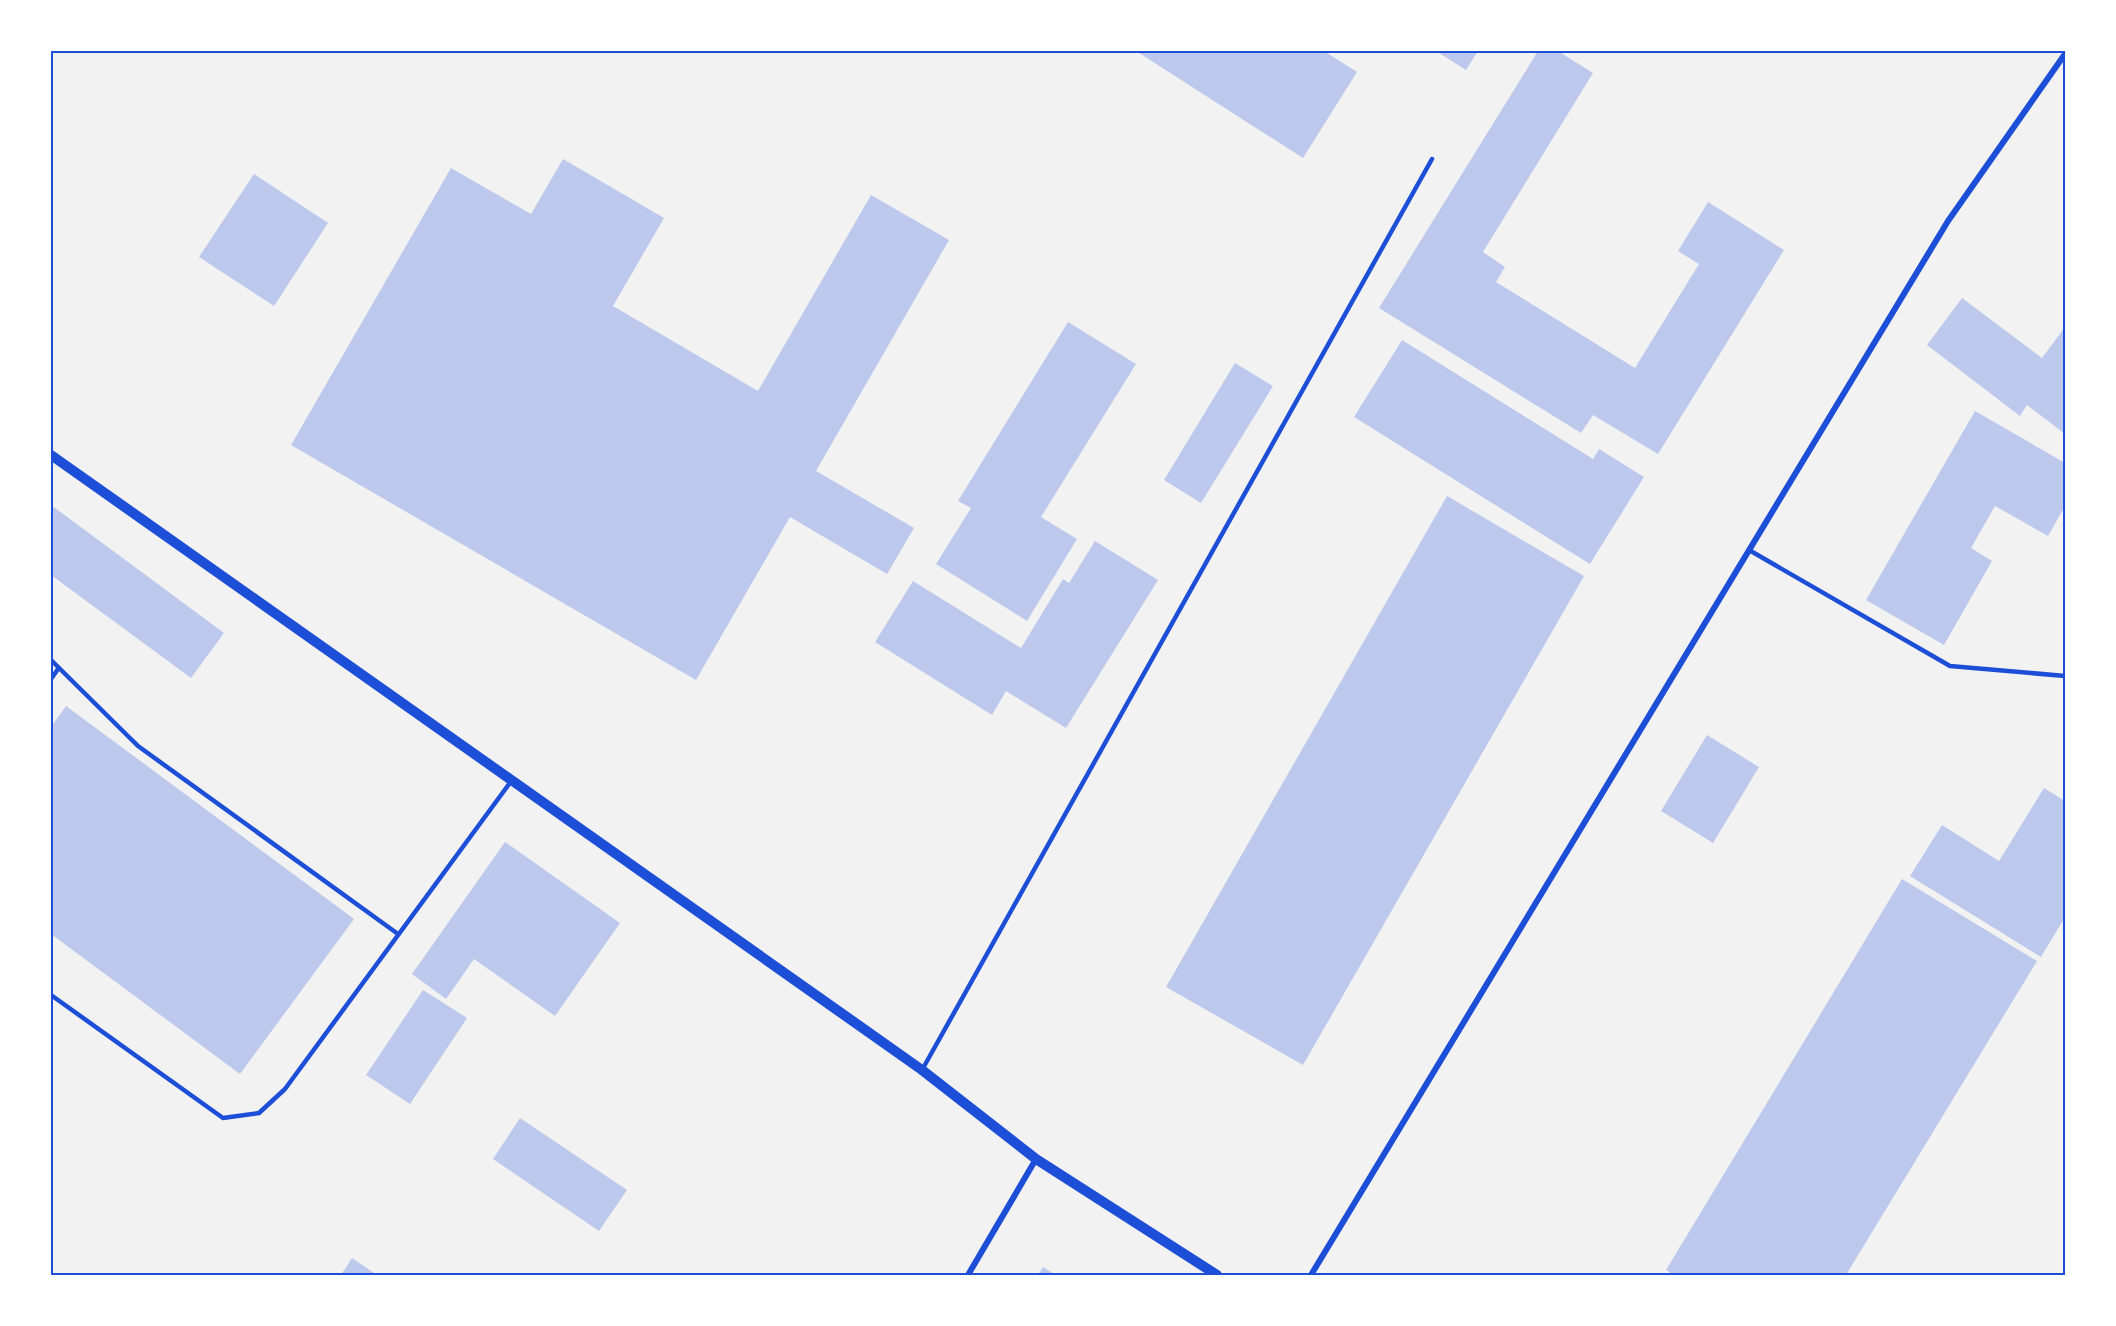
<svg xmlns="http://www.w3.org/2000/svg" width="2116" height="1326" font-family="'Roboto Condensed',sans-serif">
  <style>
    .building { fill: #bdc9ec }
    .lines { fill: none; stroke-linecap: round; stroke-linejoin: round }
    .service { stroke: #1d4ed8; stroke-width: 4.5 }
    .minor { stroke: #1d4ed8; stroke-width: 6 }
    .tertiary { stroke: #1d4ed8; stroke-width: 10 }
    .neatline { fill: none; stroke: #1d4ed8; stroke-width: 2 }
  </style>
  <rect width="100%" height="100%" fill="#f2f2f2"/>
  <!-- building -->
  <path class="building" d="M1136,51h188l33,21 -54,86z
    M1436,51h42l-12,19z
    M1538,51h20l35,22 -110,179 22,15 -9,15 139,86 64,-104 -21,-13 30,-49 76,48 -126,204 -65,-39 -12,18 -202,-125z
    M563,159l101,59 -51,88 145,85 113,-196 78,45 -133,231 98,57 -27,46 -97,-57 -94,163 -405,-235 160,-277 80,46z
    M254,174l74,49 -54,83 -75,-49z
    M1962,298l80,60 23,-31v107l-38,-29 -7,11 -93,-71z
    M1068,322l68,42 -95,153 36,22 -50,82 -91,-57 35,-56 -13,-7z
    M1402,340l191,119 6,-10 45,28 -54,87 -236,-147z
    M1235,363l38,23 -72,117 -37,-23z
    M1975,411l90,52v43l-17,30 -53,-30 -24,42 21,13 -48,84 -78,-45z
    M1447,496l137,80 -281,489 -137,-78z
    M51,505l173,128 -33,45 -140,-103z
    M1095,541l63,39 -92,148 -60,-37 -14,24 -117,-73 38,-61 108,67 42,-69 6,4z
    M66,706l288,213 -114,155 -189,-140v-207z
    M1707,735l52,32 -46,76 -52,-32z
    M2044,788l21,13v116l-24,40 -131,-81 32,-51 57,36z
    M505,842l115,81 -65,93 -81,-57 -28,40 -34,-25z
    M1902,879l135,82 -191,314h-172l-8,-5z
    M423,990l44,28 -57,86 -44,-29z
    M520,1118l107,72 -28,41 -106,-72z
    M352,1258l25,17h-36z
    M1043,1267l13,8h-18z"/>
  <g class="lines">
    <!-- service -->
    <path class="service" d="M1749,550l201,116 115,10
      M51,660l87,86 260,188
      M51,679l7,-10
      M51,995l172,123 36,-5 26,-24 227,-309
      M922,1070l510,-911"/>
    <!-- minor -->
    <path class="minor" d="M968,1275l68,-116
      M1311,1275l637,-1054 117,-167"/>
    <!-- tertiary -->
    <path class="tertiary" d="M51,455l871,615 114,89 181,116"/>
  </g>
  <!-- border -->
  <rect width="2116" height="1326" fill="none" stroke="#ffffff" stroke-width="105"/>
  <rect x="52" y="52" width="2012" height="1222" class="neatline"/>
</svg>
